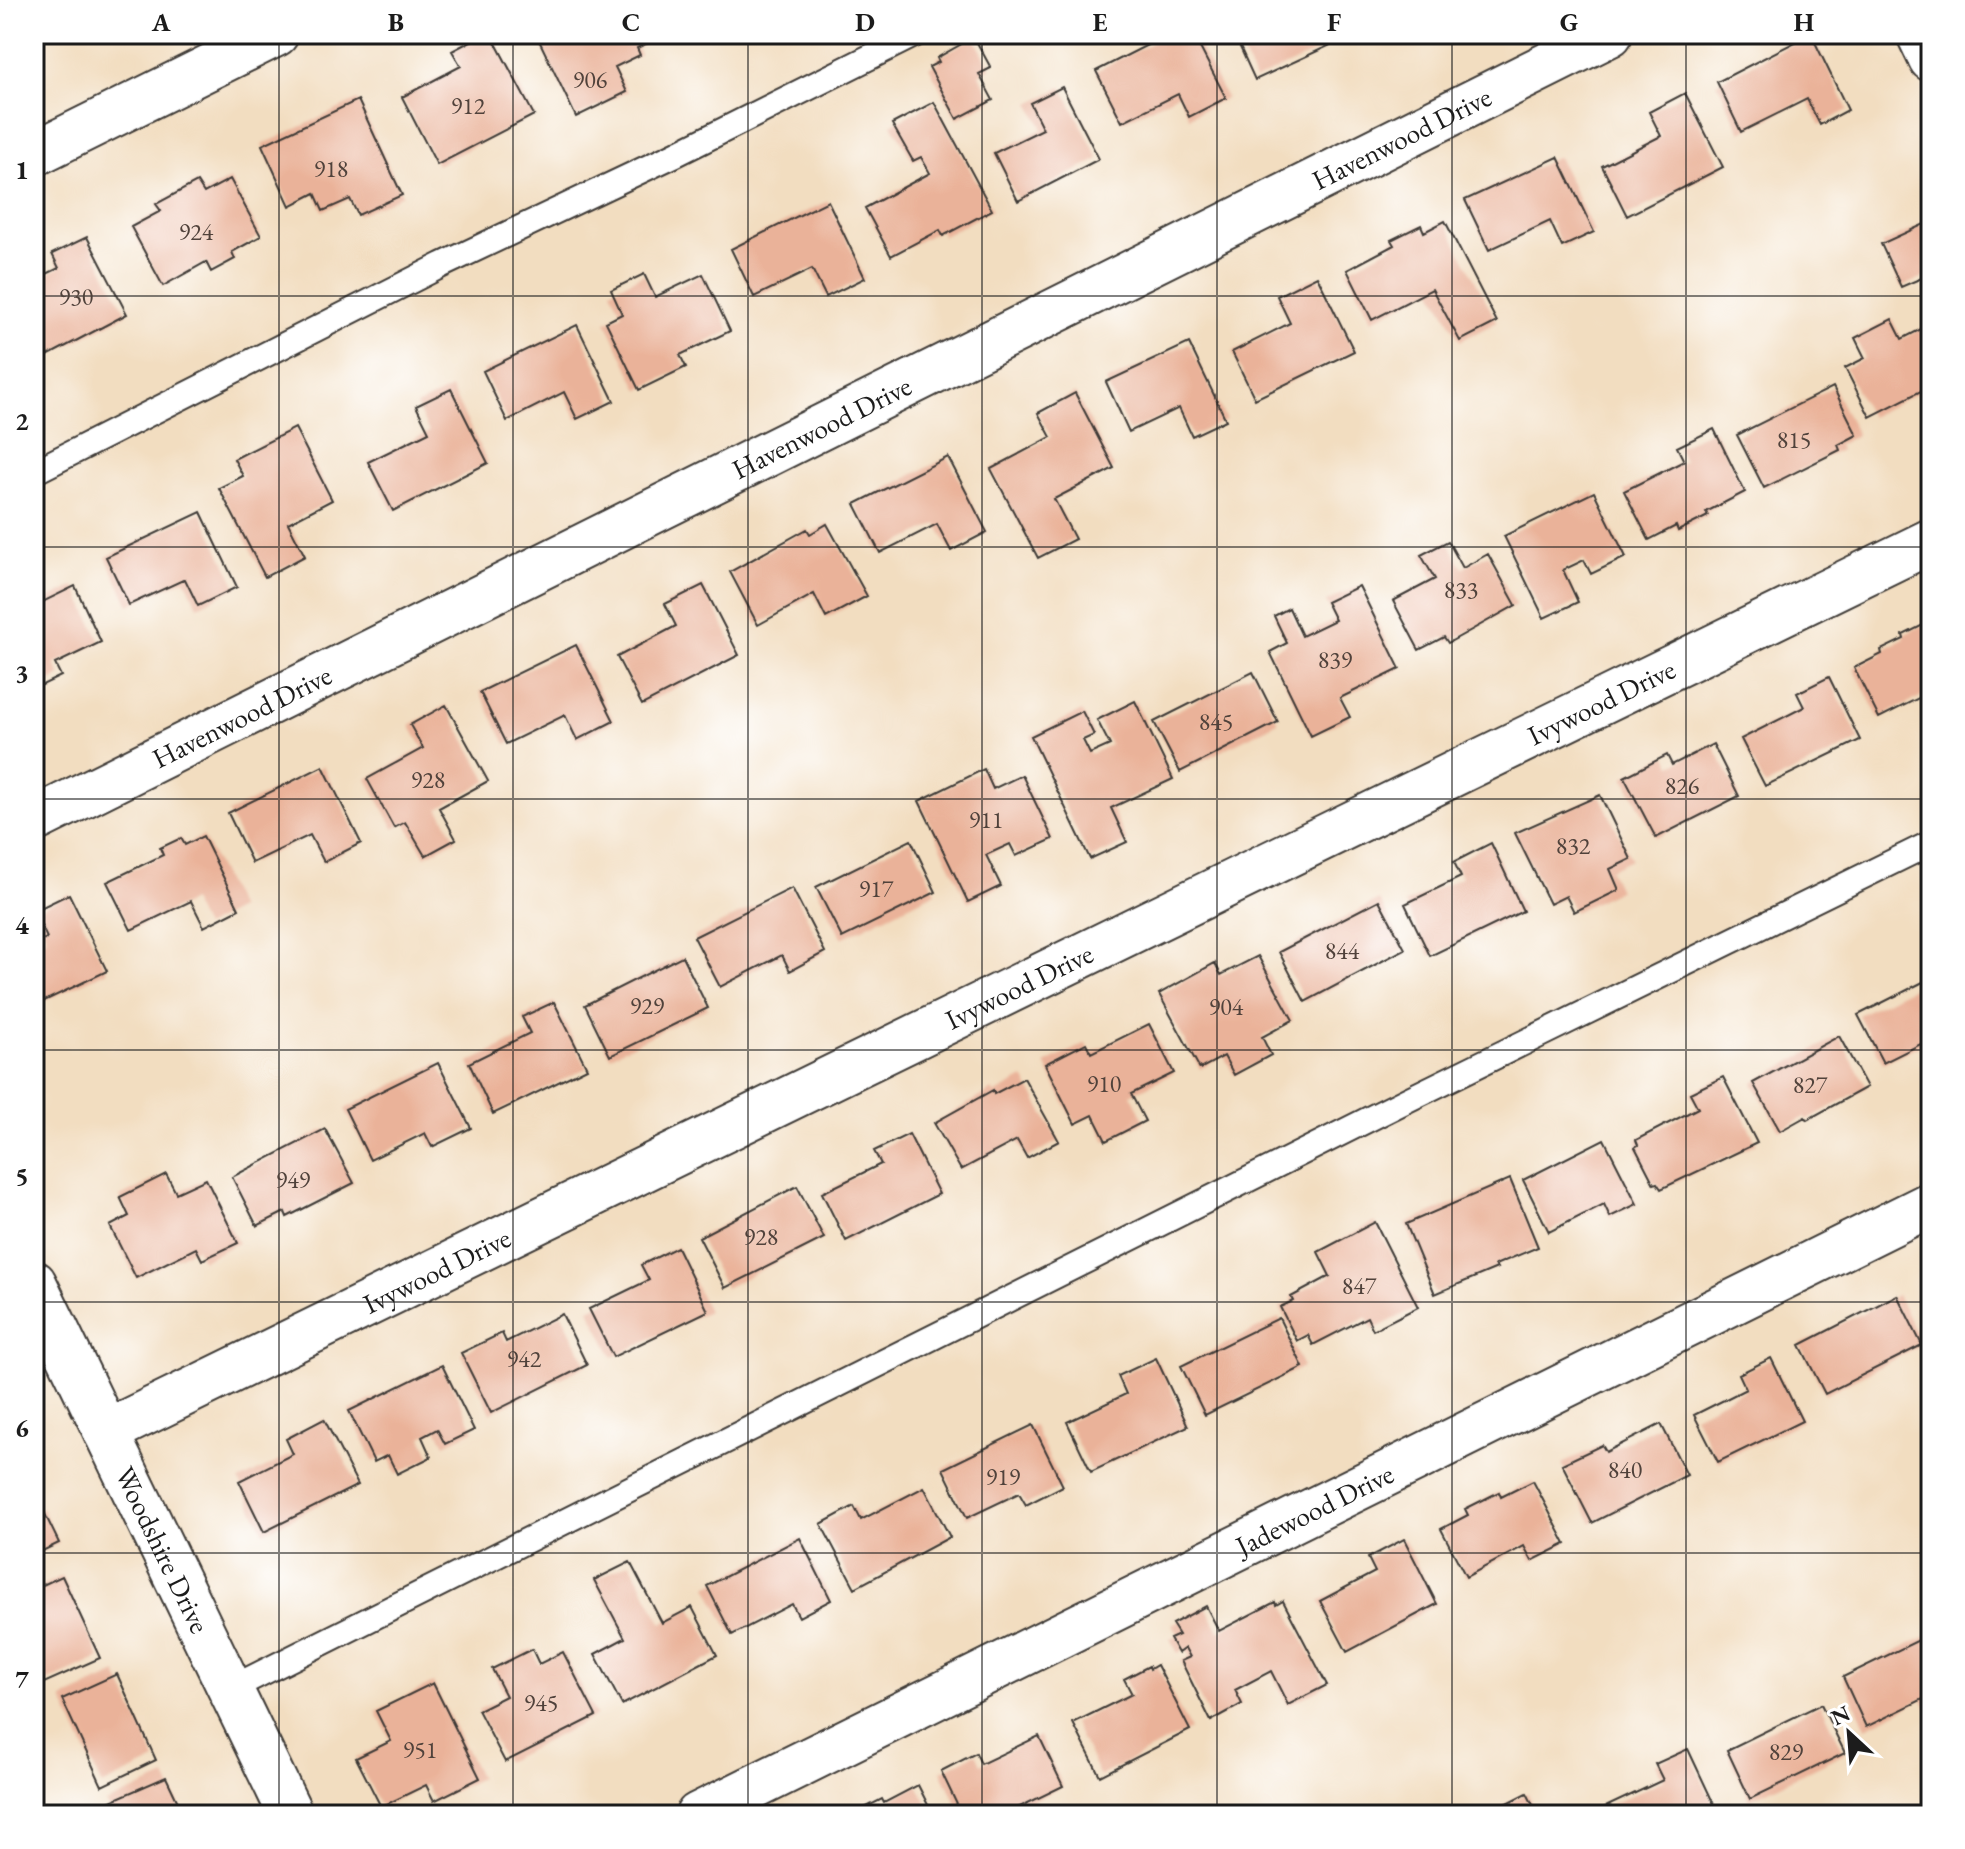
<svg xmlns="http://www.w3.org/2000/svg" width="1965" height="1849" font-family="'EB Garamond',serif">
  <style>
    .building { fill: #eab299 }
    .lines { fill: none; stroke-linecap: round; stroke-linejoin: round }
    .lane-casing { stroke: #3c3935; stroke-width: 28 }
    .street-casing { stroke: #3c3935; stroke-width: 48 }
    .secondary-casing { stroke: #3c3935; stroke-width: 48 }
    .lane { stroke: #fff; stroke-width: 24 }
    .street { stroke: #fff; stroke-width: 44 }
    .secondary { stroke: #fff; stroke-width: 44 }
    .grid { fill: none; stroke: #1c1c1c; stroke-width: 2; stroke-opacity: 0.55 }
    .labels { text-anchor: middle; stroke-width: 6; stroke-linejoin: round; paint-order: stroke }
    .number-label { font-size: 24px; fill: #50423b }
    .street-label { font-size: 28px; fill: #1c1c1c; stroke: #fff }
    .neatline { fill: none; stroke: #1c1c1c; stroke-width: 3 }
    .grid-label { font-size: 26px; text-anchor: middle; font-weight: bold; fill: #1c1c1c }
  </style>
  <rect width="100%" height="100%" fill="#fff"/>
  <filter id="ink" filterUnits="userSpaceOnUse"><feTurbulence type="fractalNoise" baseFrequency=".0125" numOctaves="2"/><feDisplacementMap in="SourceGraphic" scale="16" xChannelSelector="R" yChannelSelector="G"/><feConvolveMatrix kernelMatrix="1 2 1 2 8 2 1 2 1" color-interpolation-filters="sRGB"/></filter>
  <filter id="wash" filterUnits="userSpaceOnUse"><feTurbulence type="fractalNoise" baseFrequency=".006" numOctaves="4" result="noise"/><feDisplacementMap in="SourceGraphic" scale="32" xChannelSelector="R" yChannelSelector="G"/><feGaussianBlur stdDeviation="1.8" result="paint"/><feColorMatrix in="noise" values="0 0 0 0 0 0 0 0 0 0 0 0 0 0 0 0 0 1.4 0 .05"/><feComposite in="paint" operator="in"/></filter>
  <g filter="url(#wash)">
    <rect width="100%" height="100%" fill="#f2ddc0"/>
    <g id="blocks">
      <!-- building -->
      <path class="building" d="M484,34h7l43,81 -97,50 -35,-68 59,-31 -9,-15z
        M536,34h130l-29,14 3,7 -25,12 12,25 -51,25z
        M1169,34h24l33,64 -37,19 -11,-23 -56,28 -26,-51z
        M1234,34h115l1,2 -95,44z
        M1811,34l37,76 -28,15 -13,-26 -66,33 -24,-50z
        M974,37l17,31 -12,6 14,26 -36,19 -28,-52 10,-5 -2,-4z
        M1062,87l37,72 -81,42 -24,-48 49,-24 -13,-26z
        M1685,93l38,74 -96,49 -25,-50 59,-30 -12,-24z
        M358,100l44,95 -44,20 -8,-16 -27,12 -8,-18 -25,13 -28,-61z
        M934,102l58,108 -49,26 -3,-6 -49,26 -26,-48 65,-35 -9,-16 -8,4 -21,-37z
        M1558,157l36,75 -32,15 -12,-26 -61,29 -24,-50z
        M230,179l31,57 -29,16 3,7 -24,13 -5,-10 -43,24 -32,-59 30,-16 -5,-7 41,-22 7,11z
        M828,201l37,77 -39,19 -14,-28 -58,28 -23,-48z
        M1445,221l52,101 -37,19 -28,-52 -60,31 -25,-50 47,-25 -3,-5 30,-15 3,7z
        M1931,221v53l-30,13 -20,-43z
        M87,237l40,77 -93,49v-83l25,-12 -7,-14z
        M644,274l11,23 48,-23 27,57 -50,24 6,12 -47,23 -33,-68 16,-8 -11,-24z
        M1317,276l37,75 -99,48 -23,-47 58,-29 -13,-27z
        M1892,319l10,20 29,-15v62l-61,31 -25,-49 20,-10 -10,-20z
        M577,325l37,76 -37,18 -13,-27 -57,29 -24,-50z
        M1189,343l37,77 -34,16 -13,-28 -50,24 -23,-50z
        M1833,387l24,48 -19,10 2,5 -76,38 -27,-53z
        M451,389l37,74 -95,48 -25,-49 61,-30 -13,-26z
        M1075,393l39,75 -60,31 21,40 -37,19 -47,-89 60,-32 -13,-24z
        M295,428l37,72 -44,23 17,33 -40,21 -46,-89 24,-12 -9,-17z
        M1714,429l31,63 -39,20 2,4 -30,15 -2,-5 -27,14 -25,-49 60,-30 -7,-14z
        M948,457l39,75 -36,19 -14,-27 -57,29 -25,-49z
        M1594,492l32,65 -35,17 -7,-14 -21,10 15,32 -34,16 -40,-82z
        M201,512l36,75 -39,19 -13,-27 -56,26 -23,-48z
        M827,524l40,72 -41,22 -12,-24 -56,31 -28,-53 77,-43 3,5z
        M1448,541l15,27 25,-14 28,51 -68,38 -4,-6 -25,13 -26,-49 42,-22 -14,-24z
        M703,585l36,70 -97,50 -25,-48 59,-31 -11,-22z
        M75,586l26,56 -46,22 6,12 -27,13v-83z
        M1359,586l41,83 -60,29 10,19 -39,19 -41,-84 17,-9 -13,-27 15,-8 13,28 33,-16 -9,-18z
        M1931,621v71l-52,26 -25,-50 28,-14 -1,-4 23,-11 -1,-4z
        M576,645l38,76 -37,19 -12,-25 -59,29 -26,-52z
        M1253,672l25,50 -98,50 -26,-50z
        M1829,677l31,63 -95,46 -24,-47 63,-32 -7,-14z
        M1135,701l38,78 -62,29 16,34 -37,17 -59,-123 51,-25 12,24 -11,5 7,14 20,-9 -13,-25z
        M446,705l42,76 -49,27 17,31 -31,17 -20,-34 -11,6 -27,-49 56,-31 -13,-23z
        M1713,744l26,52 -83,42 -32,-61 43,-22 5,10z
        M323,766l38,77 -37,19 -14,-27 -58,28 -24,-50z
        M984,769l9,20 29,-14 31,64 -37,17 -6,-12 -24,11 15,31 -33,16 -49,-101z
        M1600,795l31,64 -21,10 9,21 -45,22 -8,-16 -16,8 -35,-71z
        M203,836l36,73 -35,18 -13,-26 -60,29 -24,-48 56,-27 -3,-7 21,-10 4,7z
        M911,840l25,52 -94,46 -26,-51z
        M1491,843l32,68 -93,45 -25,-52 56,-27 -7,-15z
        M792,888l33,64 -35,19 -8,-16 -62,32 -26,-50z
        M69,894l38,77 -73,35v-62l13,-6 -13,-27z
        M1379,900l26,49 -100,53 -26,-50z
        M682,956l26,52 -98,48 -25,-51z
        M1258,956l35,64 -31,17 9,18 -37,20 -10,-19 -24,13 -41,-75 56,-31 6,12z
        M1931,978v61l-48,24 -25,-48z
        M554,1002l33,66 -94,46 -24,-51 61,-30 -8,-16z
        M1149,1024l25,49 -43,21 14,27 -39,20 -13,-26 -18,9 -30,-60 41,-21 5,10z
        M1839,1036l28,51 -60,33 -2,-3 -25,14 -27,-48z
        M438,1063l33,65 -39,19 -7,-14 -55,27 -25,-51z
        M1723,1077l34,66 -96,46 -4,-6 -3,1 -19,-37 3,-2 -2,-5 62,-32 -8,-15z
        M1024,1078l35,63 -32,17 -10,-18 -56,30 -27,-47 59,-33 1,4z
        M325,1129l29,54 -67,34 -2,-5 -28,14 -25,-49z
        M909,1134l30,60 -93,47 -24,-48 59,-29 -7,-13z
        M1604,1139l33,65 -27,13 -6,-13 -55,28 -26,-52z
        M166,1174l10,19 30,-14 32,64 -36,17 -6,-12 -60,30 -26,-52 19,-10 -9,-19z
        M1510,1179l28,68 -43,18 2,3 -62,26 -29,-70z
        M797,1186l27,52 -99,50 -26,-51z
        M1375,1222l43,85 -45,23 -6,-13 -54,28 -5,-10 -11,6 -17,-34 13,-6 -2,-4 39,-21 -12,-24z
        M677,1247l31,64 -95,46 -24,-48 60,-29 -8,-15z
        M1897,1295l25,50 -97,49 -25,-49z
        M562,1314l25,51 -96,48 -30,-60 41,-20 4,9z
        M1279,1318l24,49 -98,48 -24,-49z
        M1156,1358l32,68 -97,46 -24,-50 59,-28 -8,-18z
        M1771,1358l31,63 -84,41 -24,-47 52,-26 -7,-15z
        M442,1365l32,65 -29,14 -8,-15 -15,8 9,20 -34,17 -9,-19 -14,7 -25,-51z
        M324,1419l34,66 -94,47 -25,-51 54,-27 -7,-15z
        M1661,1424l26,51 -95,48 -30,-59 40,-19 4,7z
        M1033,1425l30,61 -37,19 -7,-12 -52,25 -24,-49z
        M1533,1481l33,63 -34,17 -8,-15 -58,31 -25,-48 27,-14 -3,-6 34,-17 2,5z
        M924,1487l26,50 -95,51 -34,-64 33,-18 7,14z
        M42,1508l17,35 -25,12v-43z
        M800,1538l31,62 -32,17 -7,-13 -60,31 -25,-49z
        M1404,1539l33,65 -90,48 -27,-51 55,-29 -7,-14z
        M630,1562l32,61 30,-16 25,48 -95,50 -27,-51 30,-16 -31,-58z
        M62,1576l38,82 -56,25 -10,-23v-71z
        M1283,1601l44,84 -39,20 -17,-34 -36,19 7,14 -31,17 -30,-60 9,-4 -5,-9 -7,5 -8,-14 9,-4 -7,-11 34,-18 13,25 56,-29 1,3z
        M1931,1634v82l-8,-17 -57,28 -23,-50z
        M532,1649l7,15 24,-12 33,64 -91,46 -27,-52 28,-14 -14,-27z
        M1157,1665l33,65 -90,46 -27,-53 59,-29 -8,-15 25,-13 1,3z
        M117,1674l39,86 -54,26 -40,-87z
        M433,1683l47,95 -46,23 -8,-16 -45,22 -25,-49 35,-17 -15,-30z
        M1821,1704l24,49 -95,46 -23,-49z
        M1039,1736l24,50 -60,29h-41l-21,-44 35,-18 5,11z
        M1688,1749l31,66h-118l-2,-5 64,-30 -8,-16z
        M166,1777l18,38h-72l-6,-12z
        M918,1785l15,30h-82l31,-16 2,4z
        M1527,1793l11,22h-54z"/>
    </g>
  </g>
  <g filter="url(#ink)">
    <use href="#blocks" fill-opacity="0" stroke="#3c3935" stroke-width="2"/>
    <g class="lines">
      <defs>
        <path id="lane" d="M34,472l408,-207 232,-110 242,-121
          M230,1689l1177,-589 524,-257"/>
        <g id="street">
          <path d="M34,154l242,-120"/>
          <path id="s1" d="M34,820l1576,-786"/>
          <path id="s2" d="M34,1283l257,532"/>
          <path id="s3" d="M106,1432l1825,-891"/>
          <path id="s4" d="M698,1815l1233,-611"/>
        </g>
        <path id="secondary" d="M1919,34l12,25"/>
      </defs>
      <!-- lane casing -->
      <use href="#lane" class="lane-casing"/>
      <!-- street casing -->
      <use href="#street" class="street-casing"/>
      <!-- secondary casing -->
      <use href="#secondary" class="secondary-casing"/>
      <!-- lane -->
      <use href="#lane" class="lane"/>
      <!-- street -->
      <use href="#street" class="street"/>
      <!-- secondary -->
      <use href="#secondary" class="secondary"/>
    </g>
  </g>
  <!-- grid -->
  <path class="grid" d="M279,34v1781M513,34v1781M748,34v1781M982,34v1781M1217,34v1781M1452,34v1781M1686,34v1781M34,296h1897M34,547h1897M34,799h1897M34,1050h1897M34,1302h1897M34,1553h1897"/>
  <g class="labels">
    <!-- number labels -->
    <g class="number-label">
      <text x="590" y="88">906</text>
      <text x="468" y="114">912</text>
      <text x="331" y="177">918</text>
      <text x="196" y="240">924</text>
      <text x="76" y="305">930</text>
      <text x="1794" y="448">815</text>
      <text x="1461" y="598">833</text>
      <text x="1335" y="668">839</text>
      <text x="1216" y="730">845</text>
      <text x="428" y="788">928</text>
      <text x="1682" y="794">826</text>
      <text x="986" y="828">911</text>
      <text x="1573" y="854">832</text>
      <text x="876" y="897">917</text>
      <text x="1342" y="959">844</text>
      <text x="647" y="1014">929</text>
      <text x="1226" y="1015">904</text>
      <text x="1104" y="1092">910</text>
      <text x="1810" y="1093">827</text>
      <text x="293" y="1188">949</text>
      <text x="761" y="1245">928</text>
      <text x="1359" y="1294">847</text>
      <text x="524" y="1367">942</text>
      <text x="1625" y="1478">840</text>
      <text x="1003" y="1485">919</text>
      <text x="541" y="1711">945</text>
      <text x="420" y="1758">951</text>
      <text x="1786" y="1760">829</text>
    </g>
    <!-- street labels -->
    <g class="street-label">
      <text dy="10" stroke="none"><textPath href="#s1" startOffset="1528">Havenwood Drive</textPath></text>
      <text dy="10" stroke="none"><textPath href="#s1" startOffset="880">Havenwood Drive</textPath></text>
      <text dy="10" stroke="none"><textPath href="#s3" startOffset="1664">Ivywood Drive</textPath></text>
      <text dy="10" stroke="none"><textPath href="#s1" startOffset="232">Havenwood Drive</textPath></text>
      <text dy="10" stroke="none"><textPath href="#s3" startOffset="1016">Ivywood Drive</textPath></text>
      <text dy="10" stroke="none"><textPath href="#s3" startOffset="368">Ivywood Drive</textPath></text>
      <text dy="10" stroke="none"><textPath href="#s4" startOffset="688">Jadewood Drive</textPath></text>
      <text dy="10" stroke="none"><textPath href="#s2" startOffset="296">Woodshire Drive</textPath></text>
    </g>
  </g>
  <!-- margin -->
  <rect width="1965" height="1849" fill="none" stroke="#fff" stroke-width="88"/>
  <!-- north arrow -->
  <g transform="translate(1849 1733) rotate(334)" stroke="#ffffff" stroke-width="6" paint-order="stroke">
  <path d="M0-6L14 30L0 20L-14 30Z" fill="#1c1c1c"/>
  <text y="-12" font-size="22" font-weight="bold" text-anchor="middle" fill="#1c1c1c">N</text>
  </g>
  <rect x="44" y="44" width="1877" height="1761" class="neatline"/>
  <g class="grid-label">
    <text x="161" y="31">A</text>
    <text x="396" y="31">B</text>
    <text x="631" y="31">C</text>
    <text x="865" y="31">D</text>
    <text x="1100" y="31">E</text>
    <text x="1334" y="31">F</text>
    <text x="1569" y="31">G</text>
    <text x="1804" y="31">H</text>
    <text x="22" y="179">1</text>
    <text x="22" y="430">2</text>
    <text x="22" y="682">3</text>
    <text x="22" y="934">4</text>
    <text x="22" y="1185">5</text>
    <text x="22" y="1437">6</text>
    <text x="22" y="1688">7</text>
  </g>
</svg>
